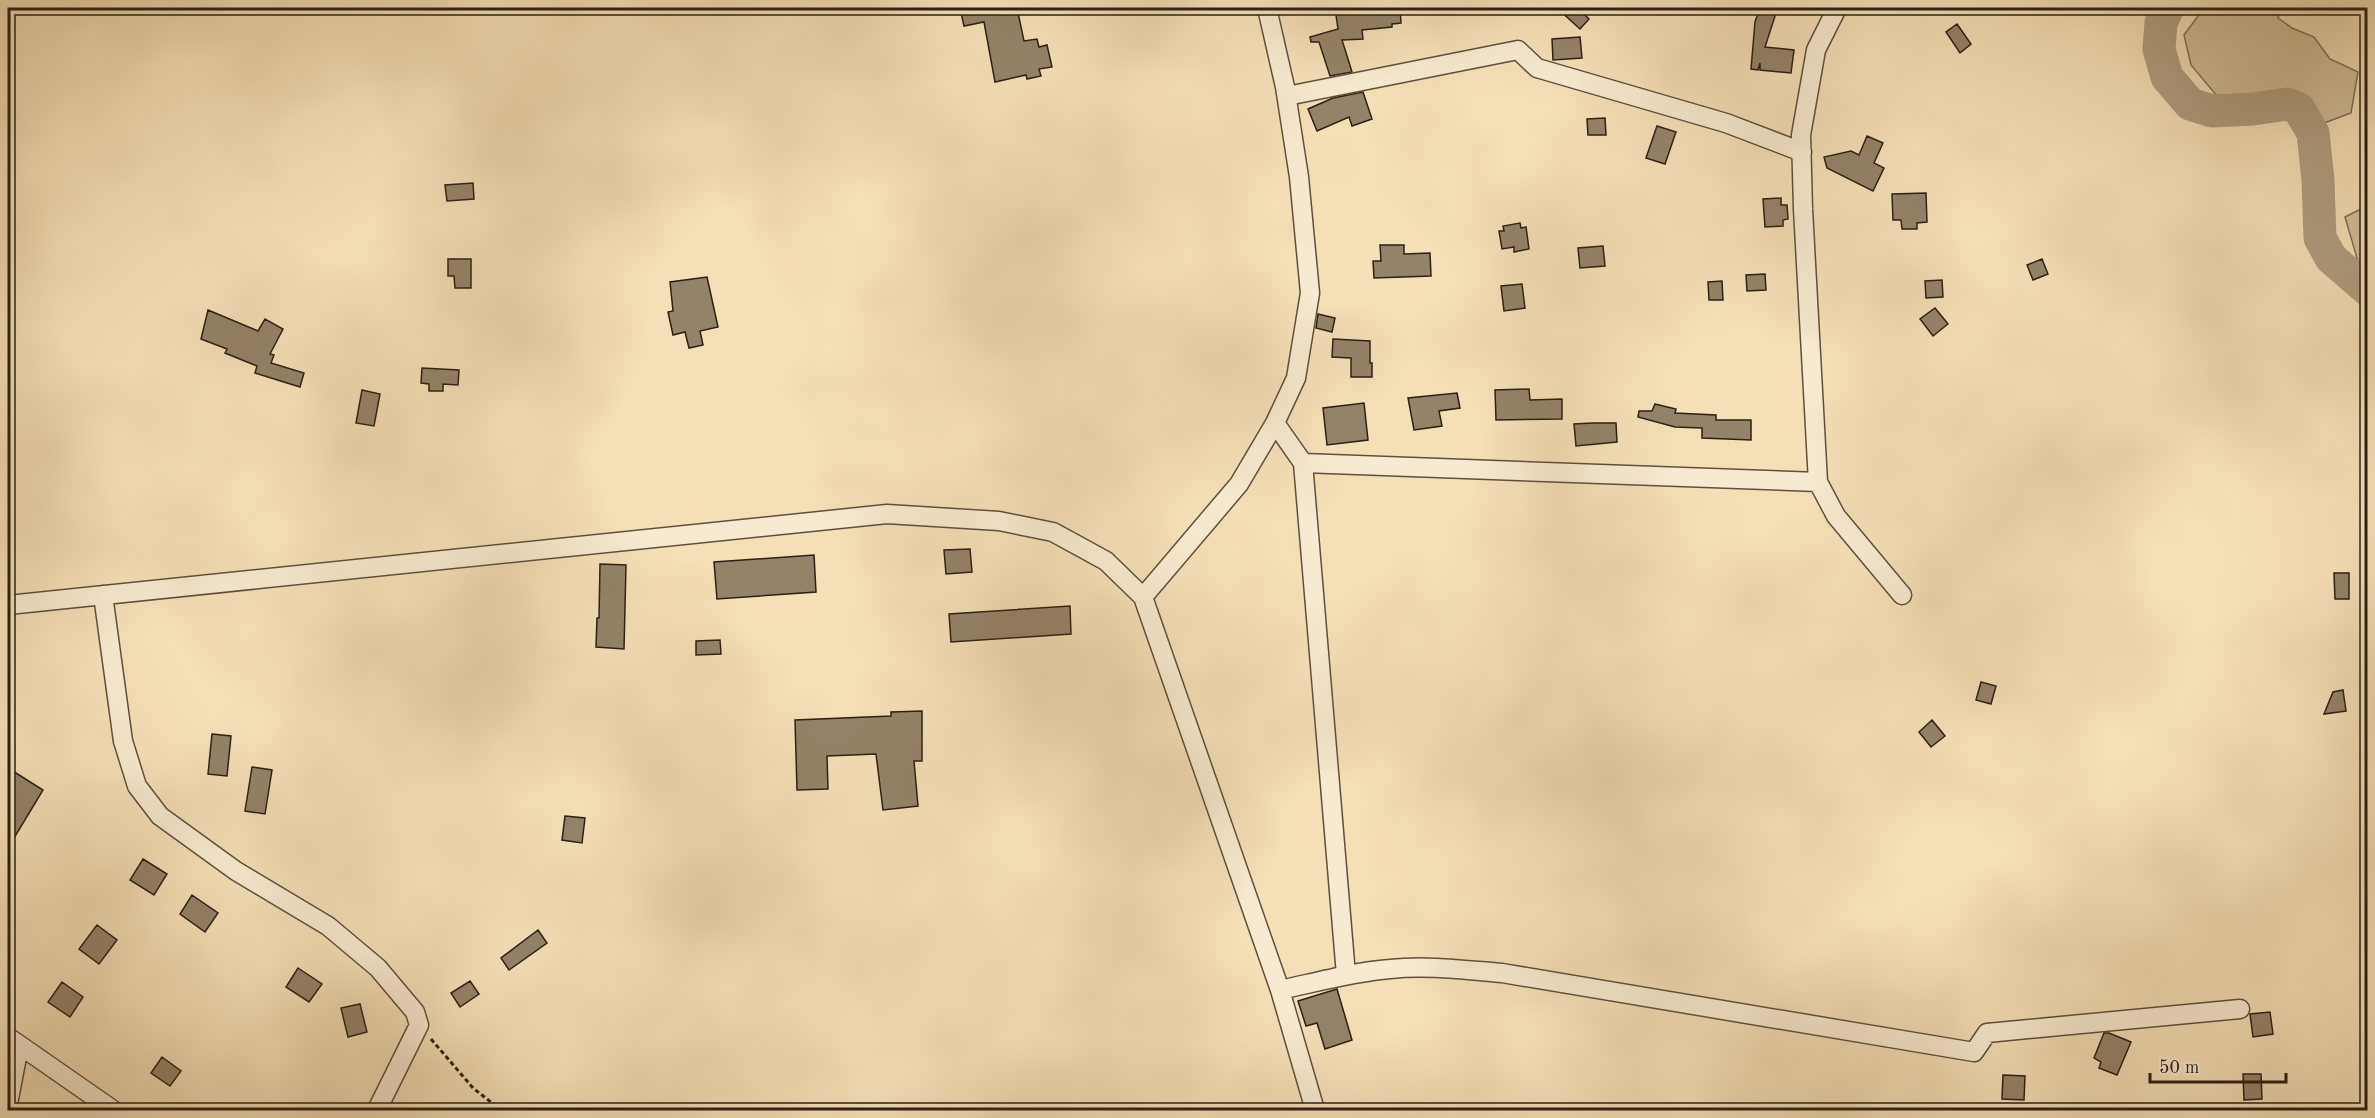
<svg xmlns="http://www.w3.org/2000/svg" width="2375" height="1118" font-family="'Old Standard TT',serif">
  <style>
    .green { fill: #d2bf9b; stroke: #7e7058; stroke-width: 1.5 }
    .lines { fill: none; stroke-linecap: round; stroke-linejoin: round }
    .river { stroke: #b09e80; stroke-width: 33 }
    .building { fill: #948369; stroke: #2a2015; stroke-width: 1.5 }
    .minor-casing { stroke: #5d503e; stroke-width: 21 }
    .path { stroke: #2a2015; stroke-width: 3; stroke-dasharray: 4.5 3; stroke-linecap: butt }
    .minor { stroke: #f8ead0; stroke-width: 18 }
  </style>
  <rect width="100%" height="100%" fill="#f5dfb7"/>
  <filter id="stains"><feTurbulence type="fractalNoise" baseFrequency=".00333" numOctaves="4"/><feColorMatrix values="0 0 0 0 .2 0 0 0 0 .09 0 0 0 0 .02 0 0 0 .5 -.17"/></filter>
  <radialGradient id="worn" r=".72"><stop offset=".6" stop-color="#630" stop-opacity="0"/><stop offset="1" stop-color="#630" stop-opacity=".3"/></radialGradient>
  <!-- green -->
  <path class="green" d="M2204,8h78l-4,10 14,10 22,9 16,22 28,13 -7,41 -27,10 -10,-16 -29,-15 -63,10 -31,-37 -7,-30z
    M2367,206v65l-8,-6 -14,-48z"/>
  <g class="lines">
    <!-- river -->
    <path class="river" d="M2168,8l-7,15 -2,26 8,28 23,27 22,7 41,-2 34,-5 12,5 14,24 5,47 2,58 11,20 37,32"/>
  </g>
  <!-- building -->
  <path class="building" d="M960,8h22l1,6 34,-6 7,33 13,-2 2,8 8,-2 5,22 -13,2 2,7 -14,3 -1,-4 -31,7 -11,-60 -20,4z
    M1335,8h30v2l35,-2 1,15 -9,1v3l-30,3 1,9 -21,1 10,32 -22,4 -11,-34h-8l-1,-5 28,-8z
    M1557,8h21l11,11 -9,10z
    M1760,8l16,5 -11,34 29,3 -3,23 -31,-3v-7l-2,7 -7,-1 4,-47z
    M1957,24l14,20 -11,9 -14,-21z
    M1580,37l2,21 -29,2 -1,-21z
    M1363,92l9,27 -20,7 -3,-9 -32,14 -9,-22 25,-11z
    M1605,118l1,17h-18l-1,-16z
    M1657,126l19,6 -11,32 -19,-6z
    M1867,136l16,7 -9,20 10,5 -11,23 -46,-23 -3,-11 27,-6 8,4z
    M473,183l1,16 -27,2 -2,-16z
    M1926,193l1,29 -10,1v6h-15l-1,-9h-8l-1,-26z
    M1781,198v7h6l1,14 -5,1v6l-18,1 -2,-28z
    M1520,223l1,5 5,-1 3,22 -15,3v-5l-12,2 -3,-18h5l-1,-5z
    M1380,245h24v9l26,-1 1,23 -57,2 -1,-17h8z
    M1603,246l2,20 -25,2 -2,-20z
    M448,259h23v29h-16l-1,-12h-6z
    M2042,259l6,15 -15,6 -6,-15z
    M1765,274l1,16 -19,1 -1,-16z
    M707,277l11,50 -18,4 3,14 -14,3 -4,-16 -12,3 -5,-23 5,-1 -3,-29z
    M1942,280l1,17 -17,1 -1,-17z
    M1722,281l1,19h-14l-1,-18z
    M1522,284l3,24 -21,3 -3,-25z
    M1935,308l13,16 -15,12 -13,-17z
    M208,310l50,21 7,-12 18,10 -13,25 4,1 -3,8 33,10 -4,14 -45,-14 2,-7 -32,-13 2,-4 -26,-10z
    M1318,314l17,4 -3,14 -16,-4z
    M1333,339l37,2v22h2v14h-21v-19l-19,-1z
    M422,368l37,2 -1,15 -15,-1v7h-14v-7l-8,-1z
    M1529,389l1,11 32,-1v20l-66,1 -1,-30z
    M362,390l18,4 -6,32 -18,-3z
    M1457,393l3,15 -21,3 3,15 -28,4 -6,-32z
    M1364,403l4,37 -41,5 -4,-37z
    M1655,404l21,5 -1,4 41,2v5h35v20l-49,-2v-10l-27,-1 -37,-10 1,-6h13z
    M1593,423h23l1,19 -41,4 -2,-22z
    M970,549l2,23 -26,2 -2,-24z
    M814,555l2,37 -99,7 -3,-37z
    M600,564l26,1 -2,84 -28,-2 1,-29h2z
    M2334,573h15v26h-14z
    M1070,606l1,28 -120,8 -2,-28z
    M720,640l1,14 -25,1v-14z
    M1981,682l15,4 -5,18 -15,-4z
    M2343,690l3,21 -22,3 9,-22z
    M922,711v50h-8l4,45 -35,4 -7,-56 -49,2 1,33 -31,1 -2,-70 96,-4v-4z
    M1932,720l13,16 -14,11 -12,-15z
    M212,734l19,2 -4,40 -19,-2z
    M252,767l20,3 -7,44 -20,-3z
    M8,768l35,22 -35,58z
    M565,816l20,2 -3,25 -20,-3z
    M143,859l24,15 -13,21 -24,-15z
    M192,895l26,18 -13,19 -25,-18z
    M97,925l20,15 -18,24 -20,-15z
    M538,930l9,13 -38,27 -8,-12z
    M298,968l24,16 -13,18 -23,-15z
    M470,981l9,13 -19,13 -9,-14z
    M62,982l21,15 -13,20 -22,-15z
    M1337,989l15,51 -27,9 -8,-26 -11,3 -8,-25z
    M360,1004l7,28 -19,5 -7,-29z
    M2270,1012l3,22 -20,3 -3,-23z
    M2104,1033h5l22,9 -14,33 -18,-7 2,-6 -7,-4z
    M162,1057l19,14 -11,15 -19,-13z
    M2243,1074h18l1,25 -18,1z
    M2003,1075l22,1 -1,24 -22,-1z"/>
  <g class="lines">
    <defs>
      <path id="minor" d="M1837,8l-21,42 -15,85 2,74 15,273 18,34 66,79
        M1287,96l231,-46 19,18 189,55 76,29
        M1275,423l28,40 43,512
        M1303,463l515,19
        M103,595l20,146 14,45 23,30 76,55 92,55 50,42 37,44 4,13 -42,85
        M1143,597l96,-113 36,-61 21,-45 14,-85 -11,-116 -14,-90 -18,-79
        M8,605l879,-91 112,7 54,11 53,29 37,36 137,393 35,120
        M1280,990c37,-8 73,-18 110,-21 37,-4 75,1 112,4l472,79 13,-19 253,-24
        M8,1037l105,73
        M8,1104l9,-47 -9,-19"/>
    </defs>
    <!-- minor casing -->
    <use href="#minor" class="minor-casing"/>
    <!-- path -->
    <path class="path" d="M431,1039l42,49 28,22"/>
    <!-- minor -->
    <use href="#minor" class="minor"/>
  </g>
  <!-- margin -->
  <rect width="2375" height="1118" fill="none" stroke="#f5dfb7" stroke-width="30"/>
  <rect x="9" y="9" width="2357" height="1100" fill="none" stroke="#2a2015" stroke-width="3"/>
  <rect x="15" y="15" width="2345" height="1088" fill="none" stroke="#2a2015" stroke-width="1.5"/>
  <!-- scale -->
  <path d="M2150 1073v9h136v-9" fill="none" stroke="#2a2015" stroke-width="3"/>
  <text x="2159" y="1073" font-size="18" fill="#2a2015" stroke="#f8ead0" stroke-width="4.5" paint-order="stroke">50 m</text>
  <rect width="100%" height="100%" filter="url(#stains)"/>
  <rect width="100%" height="100%" fill="url(#worn)"/>
</svg>
